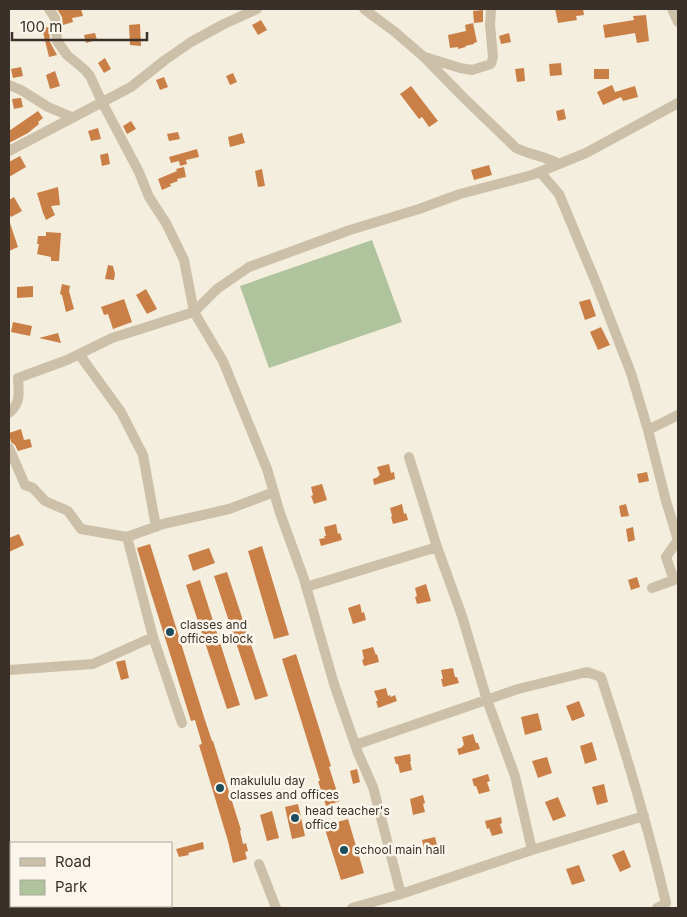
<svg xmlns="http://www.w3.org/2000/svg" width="687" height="917" font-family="Inter,sans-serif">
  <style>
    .green { fill: #afc39d }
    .building { fill: #ca7f46 }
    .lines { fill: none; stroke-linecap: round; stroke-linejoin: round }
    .minor { stroke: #ccc0a9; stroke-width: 10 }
    .poi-dot { fill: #1d4c5d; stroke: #fbf6eb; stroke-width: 2 }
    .labels { text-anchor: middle; stroke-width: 5; stroke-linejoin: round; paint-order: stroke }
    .poi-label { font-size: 12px; fill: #393129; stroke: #fbf6eb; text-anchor: start }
  </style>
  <rect width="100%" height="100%" fill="#f4eede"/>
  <!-- green -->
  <path class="green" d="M372,240l30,82 -133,46 -29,-82z"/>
  <!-- building -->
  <path class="building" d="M57,9h24l2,7 -11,2 1,4 -10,3 -1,-8z
    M555,9h28l1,6 -8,1 1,4 -19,3z
    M483,10v12l-9,1 -1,-12z
    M646,15l3,26 -12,2 -2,-10 -30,5 -2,-13 31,-5 -1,-4z
    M261,20l6,10 -9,5 -6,-10z
    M473,23l4,19 -3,1v1l-9,2 1,1 -8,2v-2l-8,1 -2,-13 18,-4 -1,-6z
    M140,24l1,22 -11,-1 -1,-20z
    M49,27l1,15 7,13 -8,2 -7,-29z
    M95,33l2,7 -11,3 -2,-8z
    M509,33l2,9 -10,2 -2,-8z
    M105,58l6,11 -7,4 -6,-10z
    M561,63l1,12 -12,1 -1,-12z
    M21,67l2,9 -10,2 -2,-9z
    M524,68l1,13 -8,1 -2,-13z
    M594,69h15v10h-15z
    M55,71l5,15 -10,3 -4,-14z
    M233,73l4,9 -7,3 -4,-9z
    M164,77l4,10 -8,3 -4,-10z
    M612,85l3,7 20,-6 3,11 -15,4 -2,-4 -18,8 -6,-13z
    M411,86l27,35 -9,6 -7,-10 -3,2 -19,-25z
    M20,98h1l2,9 -9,2 -2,-10z
    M564,109l2,10 -8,2 -2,-10z
    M38,111l5,7 -5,4 1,2 -11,9 -19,10v-12z
    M131,121l5,8 -9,5 -4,-8z
    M98,128l3,11 -10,2 -3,-10z
    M178,132l2,7 -11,2 -2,-7z
    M242,133l3,10 -15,4 -2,-10z
    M197,149l2,8 -13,3 1,4 -7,2 -1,-5 -8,2 -2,-6z
    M108,153l2,11 -8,2 -2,-11z
    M20,156l6,11 -17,10v-15z
    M489,165l3,10 -18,5 -3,-10z
    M184,167l2,10 -9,2 1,2 -8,3 1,2 -9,4 -4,-11 19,-8 -1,-2z
    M262,169l3,17 -7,1 -3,-16z
    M58,187l2,18 -9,1 4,9 -9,5 -3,-7 -6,-20z
    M14,197l8,14 -11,6 -2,-4v-13z
    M9,223h1l8,24 -9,4z
    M46,232l15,1 -2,28h-8v-4l-14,-3 2,-10h-2l1,-8h8z
    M108,265l5,1 2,8 -1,6 -9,-1z
    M62,284l8,2 -1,5 5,18 -8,3 -4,-17 -2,-1z
    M33,286v11l-16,1v-11z
    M146,289l11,20 -10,5 -11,-19z
    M124,299l8,23 -19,7 -5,-15 -4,1 -3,-8z
    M590,299l6,17 -11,4 -6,-18z
    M13,322l19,4 -2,10 -19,-4z
    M601,327l9,18 -12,5 -8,-18z
    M58,333l3,10 -22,-5z
    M21,429l3,11 6,-1 2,8 -14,4 -3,-6 -4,-3 -2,-9z
    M389,464l2,9 3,-1 1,7 -21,6 -1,-6 5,-2v-1l2,-1 -3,-8z
    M647,472l2,9 -10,2 -2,-9z
    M322,484l5,16 -13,4 -3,-8 2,-1 -2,-8z
    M402,504l2,10 2,-1 2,7 -15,4 -2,-7 1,-1 -2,-8z
    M626,504l3,12 -8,1 -2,-11z
    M336,524l2,10 2,-1 2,7 -21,6 -2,-7 6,-1 -1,-2h2l-2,-9z
    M633,527l2,13 -7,2 -2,-13z
    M19,534l5,11 -15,7v-14z
    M150,544l54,173 8,24h1l28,89 -1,1 3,13 3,-1 2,8 -3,1 2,7 -14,4 -5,-22 -29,-96 3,-1 -7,-24 -4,1 -51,-163 -3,-10z
    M262,546l27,89 -15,4 -26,-88z
    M209,548l6,15 -22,8 -5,-16z
    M227,572l41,124 -13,4 -41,-124z
    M637,577l3,10 -9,3 -3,-10z
    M200,580l40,125 -13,4 -41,-124z
    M426,584l5,17 -14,3 -2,-7 2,-1 -2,-8z
    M360,604l2,9 2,-1 2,8 -13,4 -5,-16z
    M373,647l3,8 1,-1 2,8 -15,4 -2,-6 2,-1 -2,-9z
    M296,654l35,112 -2,1 11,34 -14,5 -8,-25h2l-38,-122z
    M125,660l4,18 -8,2 -5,-18z
    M453,668l2,9h2l2,6 -16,4 -2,-8h2l-2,-9z
    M386,688l2,8 2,-1 1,2 4,-2 2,6 -19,7 -2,-7h2l-4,-10z
    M579,701l6,15 -13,5 -6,-15z
    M538,713l4,17 -17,5 -4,-18z
    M473,734l3,9h2l2,6 -21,6 -2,-6 6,-2 -1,-1 2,-1 -2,-8z
    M592,742l5,18 -12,4 -5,-18z
    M410,754l1,7 -1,1 2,8 -12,3 -2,-9h-2l-2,-7z
    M547,757l5,16 -14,5 -6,-17z
    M357,769l3,13 -7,2 -3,-13z
    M488,774l2,7 -3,1 3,9 -11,3 -3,-8h-2l-2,-7z
    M604,784l4,18 -11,3 -5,-18z
    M423,795l2,8 -2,1 2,8 -12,3 -3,-16z
    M558,797l8,19 -13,5 -8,-19z
    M298,804l7,32 -13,3 -7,-32z
    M272,811l7,27 -12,3 -7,-26z
    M501,817l1,6 -2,1 3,9 -11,3 -3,-8 -2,1 -2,-8z
    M348,819l16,54 -23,7 -17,-54z
    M435,837l2,8h-2l2,8 -11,3 -4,-16z
    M203,842l1,7 -16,4 1,2 -10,2 -3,-8z
    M624,850l7,17 -11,5 -8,-17z
    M579,865l6,16 -13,4 -6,-16z"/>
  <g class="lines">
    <!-- minor -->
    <path class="minor" d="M49,9l6,9 2,23 10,14 18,15 5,6 12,26 37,70 10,25 17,26 18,37 10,52 29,49 44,108 13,44 24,66 30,105 24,69 15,34 28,107
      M364,9l31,23 29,25 39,40 53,51c14,7 29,8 43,16l27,-11 92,-50
      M672,9l6,13
      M425,57l35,11 12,2 19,-6 2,-7 -3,-32 1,-16
      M9,85l12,5 27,17 24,10
      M9,151l122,-64 34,-27 26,-18 33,-18 33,-15
      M540,172l19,22 38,91 34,88 17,57 18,71 12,39 -12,17 8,23 -22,8
      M79,354l42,58 22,43 13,72
      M9,413c12,-10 10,-21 9,-35l49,-18 45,-22 82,-26 23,-23 32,-22 101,-37 69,-21 41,-15 72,-19 27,-11
      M648,430l30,-15
      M9,448l16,37 8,3 12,13 23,10 13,18 46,8 26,100
      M409,457l28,90
      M127,537l36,-13 66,-15 45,-17
      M306,587l131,-40 25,69 25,84 28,76 17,74
      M9,670l84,-6 60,-27 29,86
      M355,745l163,-56 69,-17 14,5c25,75 47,150 65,226l-9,5
      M259,864l17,44
      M352,908l49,-14 131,-44 112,-34"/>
  </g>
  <!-- markers -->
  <g class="poi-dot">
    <circle cx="170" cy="632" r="5"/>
    <circle cx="220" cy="788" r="5"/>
    <circle cx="295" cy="818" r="5"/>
    <circle cx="344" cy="850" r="5"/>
  </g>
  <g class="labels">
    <!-- poi labels -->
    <g class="poi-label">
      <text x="180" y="629">classes and<tspan x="180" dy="14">offices block</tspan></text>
      <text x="230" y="785">makululu day<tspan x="230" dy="14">classes and offices</tspan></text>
      <text x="305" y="815">head teacher's<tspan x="305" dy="14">office</tspan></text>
      <text x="354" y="854">school main hall</text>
    </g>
  </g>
  <!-- border -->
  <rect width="687" height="917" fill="none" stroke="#393129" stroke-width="20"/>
  <!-- legend -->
  <rect x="10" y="842" width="162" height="65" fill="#fbf6eb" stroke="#ada79d"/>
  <rect x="20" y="858" width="25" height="8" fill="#ccc0a9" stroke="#ada79d"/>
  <text x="55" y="867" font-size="15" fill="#393129">Road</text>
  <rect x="20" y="880" width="25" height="15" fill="#afc39d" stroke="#ada79d"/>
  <text x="55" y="892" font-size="15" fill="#393129">Park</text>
  <!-- scale -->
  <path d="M12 32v8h135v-8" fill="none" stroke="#393129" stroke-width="2.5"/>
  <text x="20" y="32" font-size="15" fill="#393129" stroke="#fbf6eb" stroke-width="4" paint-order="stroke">100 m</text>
</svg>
